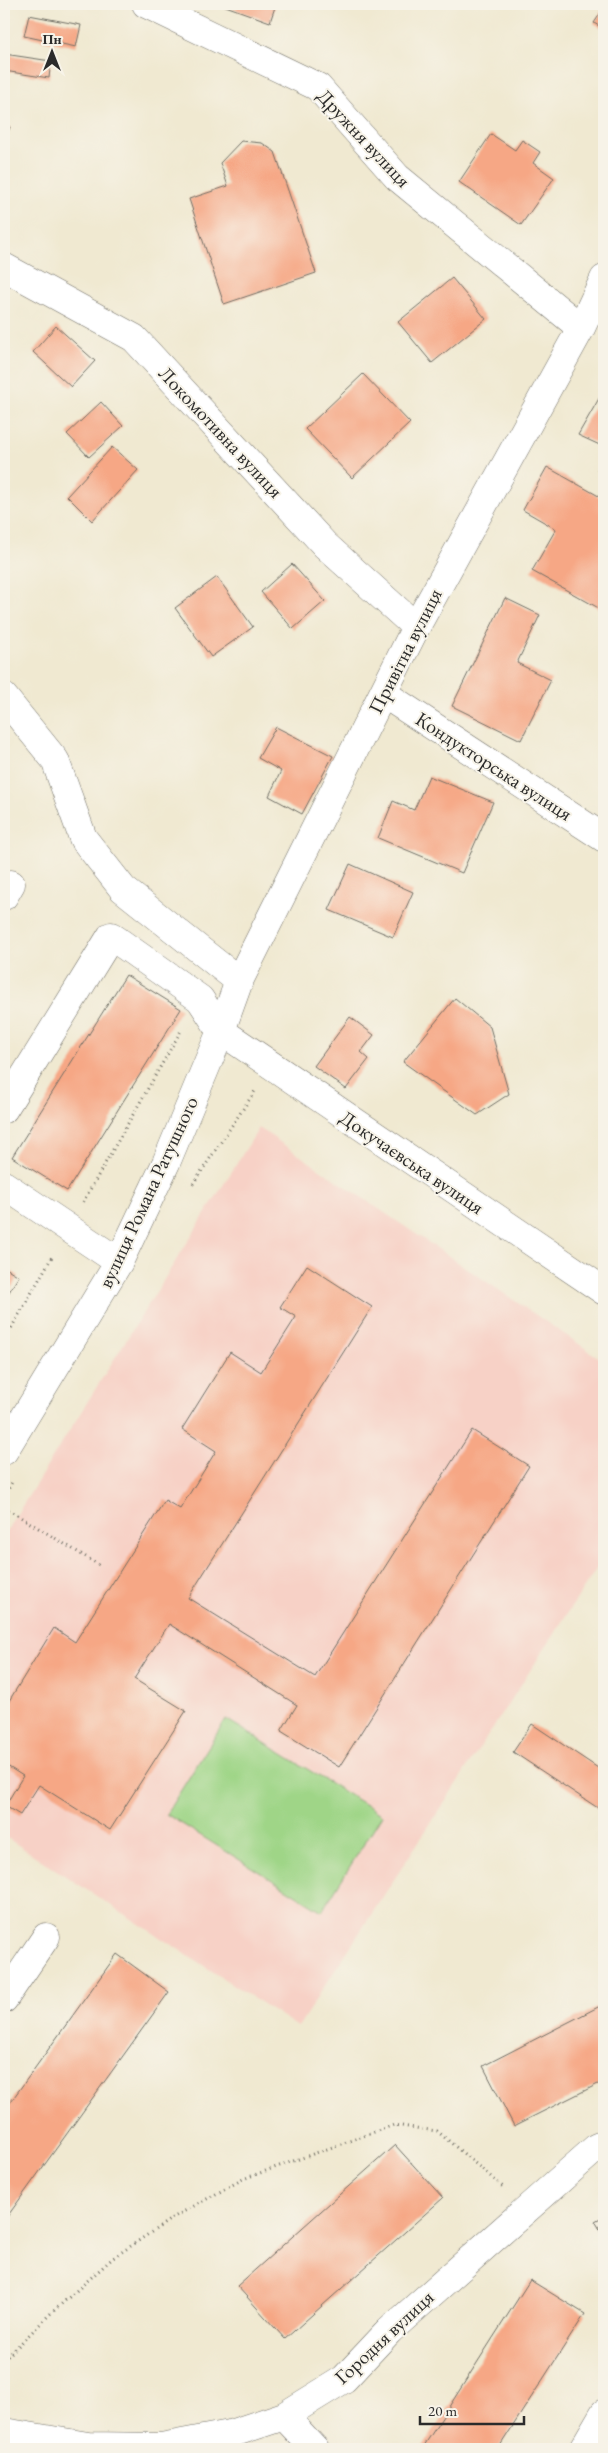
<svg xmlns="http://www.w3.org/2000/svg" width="608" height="2453" font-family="'EB Garamond',serif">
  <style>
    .built { fill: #f7d1c6 }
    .green { fill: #9fd587; stroke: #658059 }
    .building { fill: #f6a785 }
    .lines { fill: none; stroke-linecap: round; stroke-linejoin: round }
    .minor-casing { stroke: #706e65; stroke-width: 29 }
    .path { stroke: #706e65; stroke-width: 3; stroke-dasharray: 1 4; stroke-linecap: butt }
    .minor { stroke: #fff; stroke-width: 28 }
    .labels { text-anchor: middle; stroke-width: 4; stroke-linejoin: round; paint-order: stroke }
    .street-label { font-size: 20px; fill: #2b2b2b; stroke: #f7f3e8 }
  </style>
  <rect width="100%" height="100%" fill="#f7f3e8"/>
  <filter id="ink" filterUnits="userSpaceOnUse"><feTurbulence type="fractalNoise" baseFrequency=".02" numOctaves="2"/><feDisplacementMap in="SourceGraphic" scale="10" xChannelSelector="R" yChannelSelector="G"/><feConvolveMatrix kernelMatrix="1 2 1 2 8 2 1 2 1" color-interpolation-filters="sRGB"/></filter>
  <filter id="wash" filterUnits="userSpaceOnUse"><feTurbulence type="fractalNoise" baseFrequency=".0096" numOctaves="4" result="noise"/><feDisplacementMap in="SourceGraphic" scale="20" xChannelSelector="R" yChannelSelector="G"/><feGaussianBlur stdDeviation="1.12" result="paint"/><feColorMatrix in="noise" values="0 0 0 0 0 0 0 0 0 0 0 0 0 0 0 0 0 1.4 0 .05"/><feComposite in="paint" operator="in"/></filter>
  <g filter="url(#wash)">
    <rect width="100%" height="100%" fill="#f0e9d1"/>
    <!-- built -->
    <path class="built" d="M259,1128l345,233v196l-306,470 -294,-191v-301z"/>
    <!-- green -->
    <path class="green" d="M226,1719l156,96 -60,96 -156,-97z"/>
    <g id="blocks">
      <!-- building -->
      <path class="building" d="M220,4h56l-6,18z
        M604,8v21l-10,-6z
        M29,15l52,10 -5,22 -52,-11z
        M4,54l47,7 -2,17 -45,-7z
        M4,124l6,3 -6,15z
        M491,134l24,16 7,-10 18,12 -7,11 21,15 -33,47 -62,-43z
        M241,141l21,2 13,9 41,121 -92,31 -35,-105 39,-13 -8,-23z
        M452,278l34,41 -54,44 -34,-41z
        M56,326l39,35 -24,26 -38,-35z
        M363,374l47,49 -58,55 -47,-49z
        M601,395l3,1v51l-26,-12z
        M101,402l22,24 -34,31 -22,-23z
        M112,447l26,23 -46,51 -25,-25z
        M604,455v18l-7,-3z
        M547,467l57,32v112l-72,-40 24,-42 -33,-19z
        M292,564l33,37 -32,28 -32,-37z
        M217,577l36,50 -42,30 -36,-49z
        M505,598l35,17 -23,48 34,17 -30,60 -69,-34z
        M276,727l57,29 -31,58 -33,-18 12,-25 -23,-13z
        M429,776l64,26 -31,71 -84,-35 15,-37 21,9z
        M350,864l63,28 -20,45 -64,-27z
        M126,975l55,34 -114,182 -55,-34z
        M455,998l35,29 19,67 -32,21 -74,-53z
        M350,1017l24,18 -13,17 8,7 -23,30 -32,-23z
        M307,1265l65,42 -184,291 127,79 157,-247 57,36 -190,301 -58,-36 16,-26 -128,-81 -35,55 52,32 -76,119 -71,-45 -19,30 -15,-9 18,-30 -19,-12v-55l50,-81 21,14 90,-142 15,9 36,-58 -34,-22 48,-77 31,20 35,-55 -16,-10z
        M4,1267l15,9 -15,24z
        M532,1724l72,48v40l-91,-60z
        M117,1954l52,38 -165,229v-110z
        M604,2004v77l-90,45 -31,-60z
        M395,2145l48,53 -158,141 -48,-53z
        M604,2216v20l-9,-15z
        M530,2280l55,34 -87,135h-76z"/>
    </g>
  </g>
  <g filter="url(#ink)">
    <use href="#blocks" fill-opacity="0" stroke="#706e65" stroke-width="1"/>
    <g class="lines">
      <defs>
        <path id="minor" d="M146,4l172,83 79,90 184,151
          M4,267l130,71 191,207 91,82
          M384,694l220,144
          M4,697l51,63 28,78 40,51 116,92
          M4,896l7,-12
          M4,1109l107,-173 89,63 21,32 383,260
          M4,1185l115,77
          M4,1451l115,-189 47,-99 55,-132 18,-50 177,-354 165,-299 23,-49
          M4,1999l42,-62
          M284,2416l31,33
          M4,2432l84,14 73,1 69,-13 54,-18 60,-37 45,-48 208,-184 7,-3
          M583,2449l21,-36"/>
      </defs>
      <!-- minor casing -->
      <use href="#minor" class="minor-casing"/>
      <!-- path -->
      <path class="path" d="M193,1184l62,-93
        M83,1202l99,-173
        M4,1341l49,-86
        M4,1497l8,-15
        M4,1507l95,58
        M4,2360l44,-44 65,-58 61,-41 69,-38 151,-54 43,6 66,56"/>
      <!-- minor -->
      <use href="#minor" class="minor"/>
    </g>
  </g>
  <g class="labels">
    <!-- street labels -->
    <g class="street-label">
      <text transform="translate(364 138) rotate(47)" y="7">Дружня вулиця</text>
      <text transform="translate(221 432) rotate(47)" y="7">Локомотивна вулиця</text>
      <text transform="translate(405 651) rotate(-63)" y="7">Привітна вулиця</text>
      <text transform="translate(494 766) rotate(33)" y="7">Кондукторська вулиця</text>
      <text transform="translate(412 1162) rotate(34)" y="7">Докучаєвська вулиця</text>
      <text transform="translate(148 1192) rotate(-65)" y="7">вулиця Романа Ратушного</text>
      <text transform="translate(384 2337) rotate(-43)" y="7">Городня вулиця</text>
    </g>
  </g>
  <!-- margin -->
  <rect width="608" height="2453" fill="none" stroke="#f7f3e8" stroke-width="20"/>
  <!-- north arrow -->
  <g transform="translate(52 52)" stroke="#f7f3e8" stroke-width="4" paint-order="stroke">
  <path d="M0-4L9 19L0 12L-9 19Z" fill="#2b2b2b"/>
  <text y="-8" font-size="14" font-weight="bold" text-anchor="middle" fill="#2b2b2b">Пн</text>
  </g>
  <!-- scale -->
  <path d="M420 2416v8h104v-8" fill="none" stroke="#2b2b2b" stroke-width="2.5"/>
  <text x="428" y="2416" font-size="15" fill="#2b2b2b" stroke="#f7f3e8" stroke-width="4" paint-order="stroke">20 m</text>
</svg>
